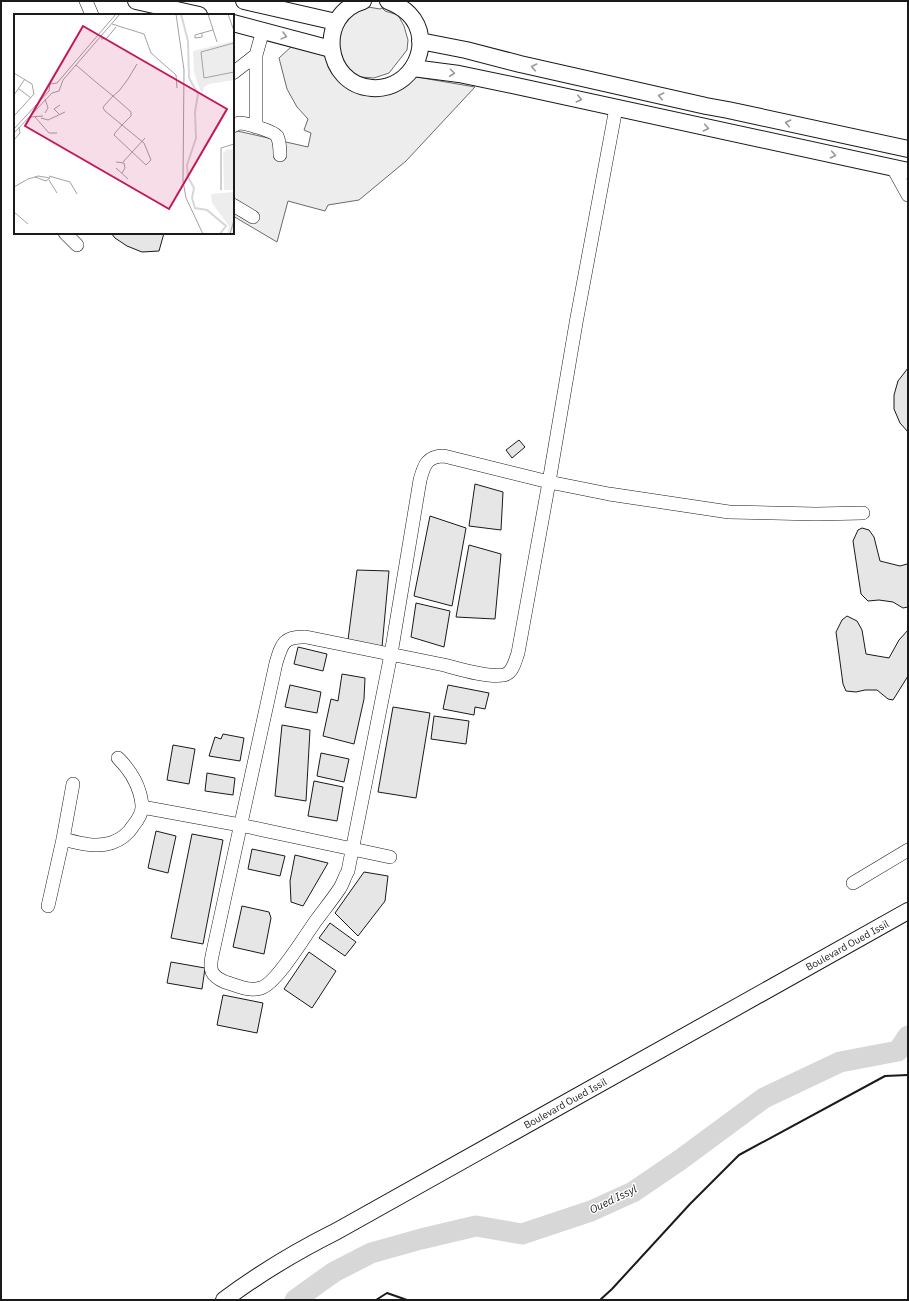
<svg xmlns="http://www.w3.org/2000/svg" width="909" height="1301" font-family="'IBM Plex Sans',sans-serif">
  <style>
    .built { fill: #ededed; stroke: #6a6a6a }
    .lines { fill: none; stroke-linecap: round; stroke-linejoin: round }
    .river { stroke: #d7d7d7; stroke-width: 21 }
    .building { fill: #e6e6e6; stroke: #1a1a1a }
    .minor-casing { stroke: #1a1a1a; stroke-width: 14 }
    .major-casing { stroke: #1a1a1a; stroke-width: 18 }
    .minor { stroke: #fff; stroke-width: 13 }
    .major { stroke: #fff; stroke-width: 16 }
    .wall { stroke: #1a1a1a; stroke-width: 2 }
    .oneway { stroke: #989898 }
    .labels { text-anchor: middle; stroke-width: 3; stroke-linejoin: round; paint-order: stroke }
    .street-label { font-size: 10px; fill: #1a1a1a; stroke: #fff }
    .water-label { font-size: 11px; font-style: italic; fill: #1a1a1a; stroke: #fff }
    .inset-river { fill: none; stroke: #d7d7d7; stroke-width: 2 }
    .inset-road { fill: none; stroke: #a3a3a3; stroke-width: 1 }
    .view { fill: #c2185b; fill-opacity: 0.15; stroke: #c2185b; stroke-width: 2 }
    .inset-edge { fill: none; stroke: #1a1a1a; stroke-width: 2 }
  </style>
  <rect width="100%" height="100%" fill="#fff"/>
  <!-- built -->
  <path class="built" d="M362,6l18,3 2,-1 3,3 13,4 6,11 4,14 -1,10 -18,23 -15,5 -14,-1 -15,-10 -8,-17v-19z
    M292,46l38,7 12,20 37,10 20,-9 76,13 -69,74 -47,39 -31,5 -3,6 -37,-10 -11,41 -44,-26v-86l75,17 3,-14 -7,-3 4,-11 -11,-12 -10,-18 -8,-31z"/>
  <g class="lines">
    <!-- river -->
    <path class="river" d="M295,1300l39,-28 37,-19 50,-14 55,-13 46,8 69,-23 42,-19 47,-32 84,-62 76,-36 58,-11 10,-15"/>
  </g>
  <!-- building -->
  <path class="building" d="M111,233h53l-5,18 -17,1 -15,-6 -12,-8z
    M908,368v64l-8,-9 -6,-14v-14l4,-14z
    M519,440l6,7 -13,11 -6,-8z
    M475,484l28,8 -2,38 -32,-4z
    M430,516l36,12 -14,78 -38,-10z
    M862,528l7,2 5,7 6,24 20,5 7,-2 1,-1v44l-5,1 -10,-6 -14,-2 -11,1 -7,-7 -8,-53 5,-11z
    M469,545l32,9 -6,65 -39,-2z
    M357,570l32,1 -7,76 -34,-7z
    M416,603l34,8 -6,36 -33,-10z
    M847,616l10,5 5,9 4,24 23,4 10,-18 9,-10v46l-15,24 -5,-1 -11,-9h-12l-9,2 -10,-1 -3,-7 -7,-52 6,-12z
    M298,647l29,7 -4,17 -29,-7z
    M342,674l23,4 -1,21 -10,45 -31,-8 8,-37 7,2z
    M290,685l31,7 -4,21 -32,-6z
    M448,685l41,8 -4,16 -10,-2 -1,8 -31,-6z
    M393,707l37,6 -14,85 -38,-6z
    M434,716l35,5 -3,23 -35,-5z
    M282,725l28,5 -4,71 -31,-5z
    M223,734l21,4 -4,23 -31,-5 6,-19 6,2z
    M173,745l22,4 -6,35 -22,-4z
    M321,753l28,6 -5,23 -27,-6z
    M207,773l28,5 -2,17 -28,-4z
    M314,781l29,6 -6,34 -29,-5z
    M156,831l20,5 -8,37 -20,-5z
    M192,834l31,6 -20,104 -32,-6z
    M252,849l33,7 -5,20 -32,-7z
    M295,855l33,8 -25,43 -12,-4 -1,-21z
    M364,872l24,4 -3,25 -27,35 -23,-23z
    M242,906l27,6 2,6 -7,36 -31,-7z
    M330,923l26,19 -11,14 -26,-18z
    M309,952l27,19 -24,37 -28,-19z
    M171,962l34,6 -3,21 -35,-6z
    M223,995l40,8 -6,30 -40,-8z"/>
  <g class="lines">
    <defs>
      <path id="minor" d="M86,1l6,14
        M256,55v72
        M233,73l23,-18 7,-25
        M616,108l-40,215 -27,159 -31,171c-3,8 -5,20 -14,22 -15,3 -45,-6 -60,-10 -46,-9 -92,-19 -138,-28 -22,-1 -24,6 -30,26l-64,293c-3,14 -1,20 13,26 11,3 24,10 36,6 15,-4 44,-52 54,-66 8,-11 17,-22 25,-34 3,-5 5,-12 8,-17l43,-217 29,-174c4,-15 7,-24 24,-24l105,26 60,12 120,18 87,2 47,-1
        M233,126c0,0 5,-3 6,-3 7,0 34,8 38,13 3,6 3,12 3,19
        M893,168l15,27
        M233,205l20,12
        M65,233l12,12
        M142,807l98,18 150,32
        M63,839c16,4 32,9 48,4 9,-3 17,-9 22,-17 4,-5 9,-12 9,-19 0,-4 -1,-9 -2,-13 -4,-15 -11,-25 -22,-36
        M853,883l55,-33
        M48,906l15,-67 10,-55"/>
      <path id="major" d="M136,1l63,14
        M244,1l92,21
        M363,1c-47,13 -39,84 9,87 40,3 64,-46 37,-74 -6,-6 -13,-10 -21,-13
        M233,23l98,26
        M420,41l46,9 54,14 186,42 22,4 180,39
        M413,68l46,6 53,11 396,86
        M224,1300c36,-27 73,-49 113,-69l571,-320"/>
    </defs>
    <!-- minor casing -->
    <use href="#minor" class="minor-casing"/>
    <!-- major casing -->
    <use href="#major" class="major-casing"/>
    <!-- minor -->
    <use href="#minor" class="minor"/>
    <!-- major -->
    <use href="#major" class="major"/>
    <!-- wall -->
    <path class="wall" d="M376,1300l11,-7 20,7
      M600,1300l12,-11 78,-85 49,-49 146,-79 23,-1"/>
  </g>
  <!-- one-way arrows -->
  <defs><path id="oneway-chevron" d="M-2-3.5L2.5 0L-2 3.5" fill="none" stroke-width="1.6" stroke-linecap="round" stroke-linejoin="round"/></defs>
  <g class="oneway">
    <use href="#oneway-chevron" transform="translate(284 36) rotate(15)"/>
    <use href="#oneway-chevron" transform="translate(534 67) rotate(-167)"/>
    <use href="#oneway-chevron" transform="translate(452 73) rotate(7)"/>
    <use href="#oneway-chevron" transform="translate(661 96) rotate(-167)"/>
    <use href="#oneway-chevron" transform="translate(579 99) rotate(13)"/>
    <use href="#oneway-chevron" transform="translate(788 123) rotate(-168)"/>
    <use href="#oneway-chevron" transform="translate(706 128) rotate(12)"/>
    <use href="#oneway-chevron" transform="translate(833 155) rotate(12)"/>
  </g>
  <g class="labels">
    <!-- street labels -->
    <g class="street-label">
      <text transform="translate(847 945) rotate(-29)" y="4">Boulevard Oued Issil</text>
      <text transform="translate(565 1103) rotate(-29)" y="4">Boulevard Oued Issil</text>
    </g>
    <!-- water labels -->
    <g class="water-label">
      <text transform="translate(613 1199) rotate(-26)" y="4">Oued Issyl</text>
    </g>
  </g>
  <!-- overview -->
  <g transform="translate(14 14)">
    <rect width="220" height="220" fill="#fff"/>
    <path d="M220,27v39l-25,4 -5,3 -2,8 -8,-22 -1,-22zM213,135l7,1v40h-10l-1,-37zM220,178v42h-7l2,-8 -17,-23 -1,-9z" fill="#ededed"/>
    <path class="inset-river" d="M167,0l7,27 1,37 9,16 -3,18 1,26 -9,27 1,12 6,11 -2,10 3,10 12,2 19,16 -6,8"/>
    <path class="inset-road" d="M162,0l8,56 -1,111 3,17 17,36M194,0l9,28M214,0l6,17M98,10l32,10 7,19 25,22 1,13M188,19v4l-7,1v-3l7,-2 11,-3M87,25l6,-1 9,-11M220,29l-33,9 3,26 30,-6M62,51l21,18 16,13 17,15 1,1v4l-9,9 -7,8 -1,2 32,30 5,-5 -7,-17 -22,-18 -17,-14 -2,-3 1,-2 9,-10 6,-5 9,-12 9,-15M0,59l18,11 2,10 -20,22M5,75l12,9M0,81l11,-16M31,99l3,-5 -3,-9M46,101l-6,-6 6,-4M16,103l13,-1M21,103l14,16h8M27,104l7,2 17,-8M0,115l35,-38 1,-7 7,-1 59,-69M0,119l38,-40 7,-2 4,-11 57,-66M0,126l6,-7 -1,-6M102,148l8,1 1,5 -3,5M109,148l22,-24M102,154l12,11M35,162l21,6 7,12M35,166l8,13M0,173l14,-8 7,-2 3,-1 12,2 -4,3 -11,-4M207,176v-42l13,-4M0,198l14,12M216,220l4,-14"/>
    <path class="view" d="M69,12l144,83 -58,100 -144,-83z"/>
    <rect width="220" height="220" class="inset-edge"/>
  </g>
  <!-- border -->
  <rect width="909" height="1301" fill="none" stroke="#1a1a1a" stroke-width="4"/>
</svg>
